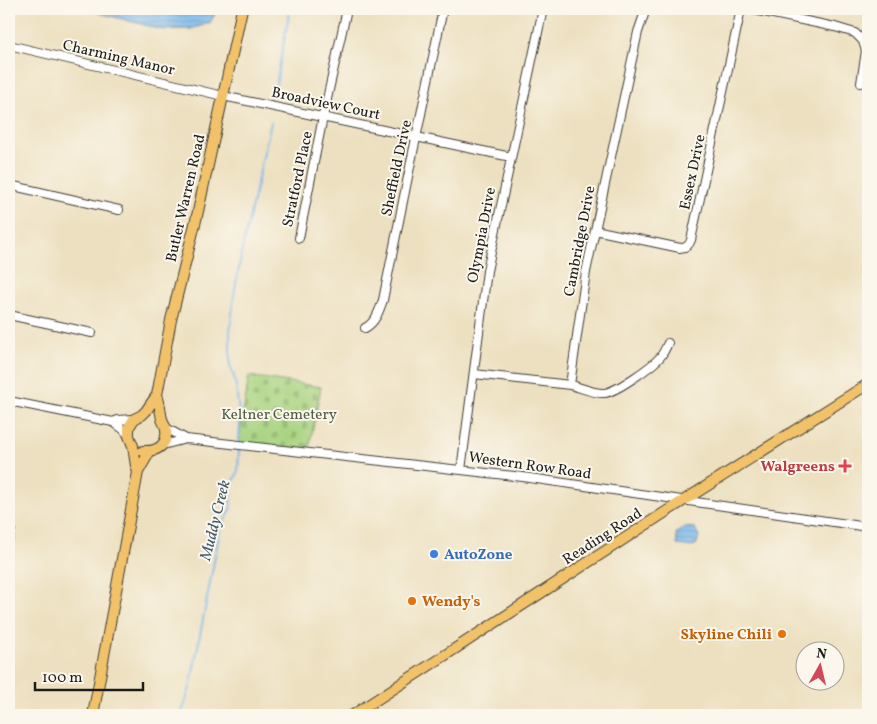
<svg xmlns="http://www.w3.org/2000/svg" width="877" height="724" font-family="Vollkorn,serif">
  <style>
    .cemetery { fill: url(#cemetery-stones); stroke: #62784e }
    .water { fill: url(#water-rules); stroke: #496983 }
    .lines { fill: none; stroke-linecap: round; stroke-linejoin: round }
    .stream { stroke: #76b6ea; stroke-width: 2 }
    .minor-casing { stroke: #3b3935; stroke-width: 10 }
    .major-casing { stroke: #3b3935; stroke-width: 12 }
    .minor { stroke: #fff; stroke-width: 8 }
    .major { stroke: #f2c26a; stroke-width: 10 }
    .health-dot { fill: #e0444e; stroke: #fbf7ec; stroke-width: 2 }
    .shop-dot { fill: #3f7fe0; stroke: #fbf7ec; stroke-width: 2 }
    .food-dot { fill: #e8710a; stroke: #fbf7ec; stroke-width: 2 }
    .labels { text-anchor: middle; stroke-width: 4; stroke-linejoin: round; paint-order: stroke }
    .street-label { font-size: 15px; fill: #1c1c1c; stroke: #fbf7ec }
    .park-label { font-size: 15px; fill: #4d5c3f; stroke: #fbf7ec }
    .health-label { font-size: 15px; font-weight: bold; fill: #be3a42; stroke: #fbf7ec; text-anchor: end }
    .shop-label { font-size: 15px; font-weight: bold; fill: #366cbe; stroke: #fbf7ec; text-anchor: start }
    .food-label { font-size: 15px; font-weight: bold; fill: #c56008; stroke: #fbf7ec; text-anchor: start }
    .water-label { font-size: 16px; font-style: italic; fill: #405a6e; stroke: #fbf7ec }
  </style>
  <defs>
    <pattern id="cemetery-stones" width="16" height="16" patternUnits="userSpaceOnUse" patternTransform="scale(1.25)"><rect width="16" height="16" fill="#a7d37f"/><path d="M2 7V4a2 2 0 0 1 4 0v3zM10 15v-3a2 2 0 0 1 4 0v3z" fill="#8fb56d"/></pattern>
    <pattern id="water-rules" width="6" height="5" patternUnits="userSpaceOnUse" patternTransform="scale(1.25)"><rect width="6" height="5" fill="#76b6ea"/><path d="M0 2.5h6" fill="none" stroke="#6093bd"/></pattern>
  </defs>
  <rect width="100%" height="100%" fill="#fbf7ec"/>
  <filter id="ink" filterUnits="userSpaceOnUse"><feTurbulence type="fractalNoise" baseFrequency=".02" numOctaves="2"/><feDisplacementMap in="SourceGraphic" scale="10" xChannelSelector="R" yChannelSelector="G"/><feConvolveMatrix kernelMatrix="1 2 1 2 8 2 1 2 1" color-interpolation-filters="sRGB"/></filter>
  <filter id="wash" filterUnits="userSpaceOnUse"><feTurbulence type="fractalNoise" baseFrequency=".0096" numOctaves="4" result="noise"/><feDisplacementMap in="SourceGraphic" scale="20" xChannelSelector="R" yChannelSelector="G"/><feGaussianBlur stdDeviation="1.12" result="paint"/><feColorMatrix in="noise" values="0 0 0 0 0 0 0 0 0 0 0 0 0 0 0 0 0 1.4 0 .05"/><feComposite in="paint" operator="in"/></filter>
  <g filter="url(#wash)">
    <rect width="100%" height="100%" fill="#ede0c0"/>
    <!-- cemetery -->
    <path class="cemetery" d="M249,376l72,11 -12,62 -71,-4z"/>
    <!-- water -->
    <path class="water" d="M91,9h127l-8,14 -19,6 -28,1 -64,-17z
      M685,527l10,1 4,8 -2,8 -5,3 -15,-2 -1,-12z"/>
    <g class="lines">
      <!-- stream -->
      <path class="stream" d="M275,90l15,-81
        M239,444l1,-24 -5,-40 -5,-15v-33l4,-37 9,-50 28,-123
        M181,715l9,-27 30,-158 11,-21 -1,-18 8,-20 1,-22"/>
    </g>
  </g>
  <g filter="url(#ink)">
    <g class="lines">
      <defs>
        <path id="minor" d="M749,9l86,18 20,6 8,8 3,10 -5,32
          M9,45l214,51 288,61
          M9,185l110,25
          M595,230l85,18c6,0 9,-2 11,-8l50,-231
          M299,238l24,-121 24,-108
          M9,315l83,18
          M365,328c11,-6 14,-17 18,-28l28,-138 32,-153
          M474,374l96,11 16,-113 52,-240 8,-23
          M570,385c11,2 23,9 35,8 12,-2 48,-27 56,-37 3,-4 5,-9 7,-13
          M9,401l104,21 5,-2 16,-1
          M113,422l10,7 6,7
          M166,428l20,11 337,38 345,50
          M163,445l23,-6
          M461,470l26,-199 56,-262
          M9,527l2,1 -2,10"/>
        <path id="major" d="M143,451c14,1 25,-6 23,-21 0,-4 -3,-7 -4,-11 -2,-8 -2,-16 -5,-24
          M138,472l-2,-6 -3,-20 -4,-10v-9l5,-8 8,-4 4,-4 11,-16 14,-75 26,-104 45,-207
          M93,715l45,-243 12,-21
          M353,715l311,-202 204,-129"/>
      </defs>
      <!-- minor casing -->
      <use href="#minor" class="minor-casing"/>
      <!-- major casing -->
      <use href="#major" class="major-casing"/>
      <!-- minor -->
      <use href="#minor" class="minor"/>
      <!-- major -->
      <use href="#major" class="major"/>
    </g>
  </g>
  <!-- markers -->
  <path class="health-dot" d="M842.5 458.5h5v5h5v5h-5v5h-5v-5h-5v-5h5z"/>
  <circle class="shop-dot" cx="434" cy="554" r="5"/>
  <g class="food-dot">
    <circle cx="412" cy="601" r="5"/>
    <circle cx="782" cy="634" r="5"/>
  </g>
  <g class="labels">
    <!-- street labels -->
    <g class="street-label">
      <text transform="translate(119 57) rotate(13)" y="5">Charming Manor</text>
      <text transform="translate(326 103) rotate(12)" y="5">Broadview Court</text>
      <text transform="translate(396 168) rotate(-78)" y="5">Sheffield Drive</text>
      <text transform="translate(692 172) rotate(-78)" y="5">Essex Drive</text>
      <text transform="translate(297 179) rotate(-78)" y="5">Stratford Place</text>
      <text transform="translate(185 198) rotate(-77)" y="5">Butler Warren Road</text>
      <text transform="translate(481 235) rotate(-79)" y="5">Olympia Drive</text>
      <text transform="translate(579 241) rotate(-79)" y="5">Cambridge Drive</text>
      <text transform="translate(530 465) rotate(8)" y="5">Western Row Road</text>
      <text transform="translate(602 536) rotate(-33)" y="5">Reading Road</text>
    </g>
    <!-- park labels -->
    <g class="park-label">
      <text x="279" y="419">Keltner Cemetery</text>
    </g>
    <!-- health labels -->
    <g class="health-label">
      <text x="835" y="471">Walgreens</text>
    </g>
    <!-- shop labels -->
    <g class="shop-label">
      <text x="444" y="559">AutoZone</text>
    </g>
    <!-- food labels -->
    <g class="food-label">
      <text x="422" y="606">Wendy's</text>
      <text x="772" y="639" text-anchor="end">Skyline Chili</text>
    </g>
    <!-- water labels -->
    <g class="water-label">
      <text transform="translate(214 520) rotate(-76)" y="6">Muddy Creek</text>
    </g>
  </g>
  <!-- margin -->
  <rect width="877" height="724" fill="none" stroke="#fbf7ec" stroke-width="30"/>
  <!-- north arrow -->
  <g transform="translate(820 666) rotate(8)"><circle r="24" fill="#fbf7ec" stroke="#a29f99"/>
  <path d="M0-4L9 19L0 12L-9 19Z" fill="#d1495b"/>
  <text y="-8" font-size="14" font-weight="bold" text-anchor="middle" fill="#1c1c1c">N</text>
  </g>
  <!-- scale -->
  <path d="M35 682v8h108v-8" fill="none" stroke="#1c1c1c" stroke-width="2.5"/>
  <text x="42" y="682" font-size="15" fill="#1c1c1c" stroke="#fbf7ec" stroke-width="4" paint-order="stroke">100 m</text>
</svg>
